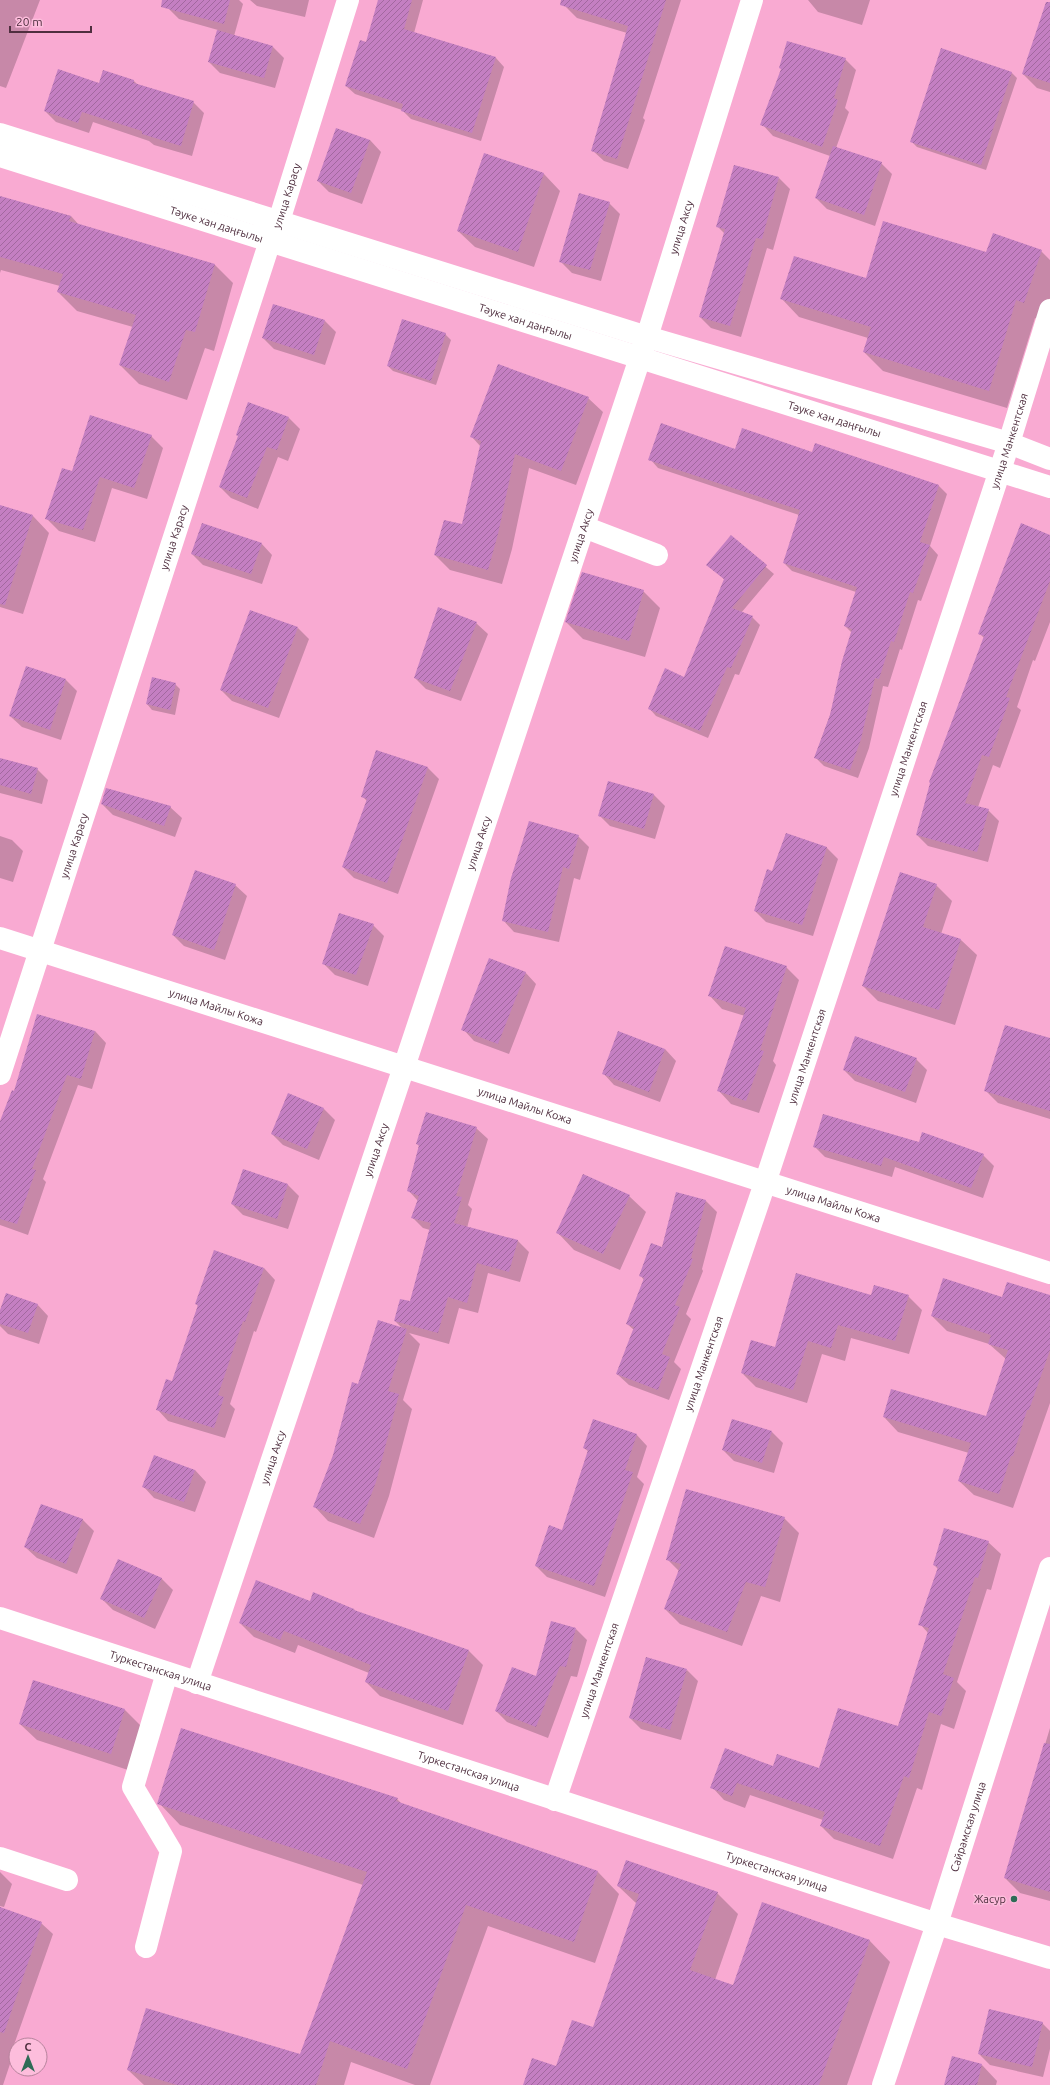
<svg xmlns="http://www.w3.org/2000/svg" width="1050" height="2085" font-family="Ubuntu,sans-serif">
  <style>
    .shadow { fill: #0003 }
    .building { fill: url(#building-hatch) }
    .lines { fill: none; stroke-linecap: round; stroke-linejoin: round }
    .minor { stroke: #fff; stroke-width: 22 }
    .major { stroke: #fff; stroke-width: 22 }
    .poi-dot { fill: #2e6b56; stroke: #fdbddc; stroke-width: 1.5 }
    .labels { text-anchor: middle; stroke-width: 3; stroke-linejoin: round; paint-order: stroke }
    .street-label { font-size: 11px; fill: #4f2f3f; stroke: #fdbddc }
    .poi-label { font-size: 11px; fill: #4f2f3f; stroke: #fdbddc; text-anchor: end }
  </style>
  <defs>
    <pattern id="building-hatch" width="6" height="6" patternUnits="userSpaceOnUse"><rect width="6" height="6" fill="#c47fc2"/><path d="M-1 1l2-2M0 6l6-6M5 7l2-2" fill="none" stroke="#a2689f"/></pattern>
  </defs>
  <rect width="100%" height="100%" fill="#f9aad2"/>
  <!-- shadow -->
  <path class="shadow" d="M0,0h40l-34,88 -6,-2z
    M171,0h68l4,4 -9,32 39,11 11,11 -9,30 -55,-15 -11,-11 9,-32 -39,-11 -11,-11z
    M250,0h59l-4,17 -48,-11z
    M379,0h44l-9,33 82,25 8,9 -23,74 -70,-22 -9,-9 -47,-16 -9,-8 21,-43z
    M568,0h113l-38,118 2,2 -17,49 -24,-8 -12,-11 35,-117 -50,-15 -11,-11z
    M808,0h62l-8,25 -44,-13z
    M1050,3v89l-13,-4 -14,-14z
    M845,59l11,11 -11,38 4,4 -13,36 45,15 11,11 -17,52 -48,-17 -11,-11 14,-42 -57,-20 -11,-12z
    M1011,72l6,6 -31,92 -69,-23 -5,-5z
    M134,81l4,4 55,17 11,11 -12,43 -38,-11 -5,-4 -56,-19 -4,11 -33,-11 -11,-11 55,-27z
    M370,140l11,12 -19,52 -33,-12 -11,-11z
    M485,154l59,20 16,17 -26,76 -59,-20 -17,-16z
    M779,178l11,11 -17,61 -6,-2 -26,89 -30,-9 -11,-11 25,-83 -7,-7z
    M0,197l71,19 8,9 136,40 18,18 -19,68 -9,-3 -18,52 -48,-16 -19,-19 13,-38 -56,-16 -19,-19 2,-6 -59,-16 -1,3z
    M609,203l11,11 -19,67 -29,-8 -11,-11z
    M1041,251l9,9v38l-8,23 -7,-3 -28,90 -124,-37 -19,-19 4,-14 -69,-21 -18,-19 206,-44z
    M325,321l11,11 -11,33 -51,-16 -11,-11z
    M445,334l6,6 -15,45 -43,-14 -5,-5z
    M588,398l15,14 -27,73 -47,-17 -17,81 -10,35 -52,-14 -15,-15 28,-29 18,-79 -9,-10z
    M289,418l11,11 -12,32 -10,-4 -20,52 -27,-11 -11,-11 19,-50z
    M151,436l12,12 -16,51 -35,-11 -17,54 -36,-11 -13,-13 26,-46z
    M736,450l76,3 126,32 9,9 -17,52 8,9 -17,46 -3,-1 -16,50 -2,-1 -12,38 -5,-1 -14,62 -11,30 -34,-12 -9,-9 15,-42 22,-82 -7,-7 11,-34 -64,-21 -8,-8 15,-48 -141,-47 -8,-9z
    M0,506l33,10 16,17 -26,81 -23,-7z
    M1050,536v86l-15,39 -2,-1 -16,47 4,3 -21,58 -7,-3 -15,42 10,3 11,11 -11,41 -60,-16 -11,-11 67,-197 -4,-4z
    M731,537l43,37 -33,39 11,4 8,8 -21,50 -4,-1 -27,64 -52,-22 -7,-8 36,-30 40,-98 -17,-15z
    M261,543l11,12 -10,29 -59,-19 -11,-11z
    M643,591l17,17 -15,49 -62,-18 -17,-17z
    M476,623l12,11 -27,67 -35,-12 -11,-11z
    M298,628l11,11 -30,79 -47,-17 -11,-11z
    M27,667l39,13 11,11 -16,49 -39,-13 -12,-11z
    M175,684l5,5 -5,26 -23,-5 -5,-6z
    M377,752l51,16 11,11 -41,115 -44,-16 -11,-11 24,-66 -5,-5z
    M0,759l37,10 11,11 -6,24 -42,-11z
    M609,782l45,13 11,11 -10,33 -45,-13 -11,-11z
    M102,804l68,3 12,11 -7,19 -62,-22z
    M786,834l41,14 11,11 -25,77 -47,-14 -11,-11 18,-39z
    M0,836l12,4 11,11 -10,31 -13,-4z
    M578,836l11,11 -9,33 -6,-2 -15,64 -45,-10 -11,-12z
    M235,885l12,11 -22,64 -41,-14 -11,-11z
    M936,885l16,16 -11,33 20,6 16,15 -22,70 -77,-24 -15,-15z
    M373,925l11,11 -16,50 -33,-11 -11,-11z
    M786,967l13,13 -26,81 3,4 -17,48 -28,-9 -12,-13 26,-75 -23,-7 -12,-13z
    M525,972l11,12 -27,70 -35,-13 -11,-12z
    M95,1031l11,12 -14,46 -14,-4 -35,94 3,3 -18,53 -28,-10v-101l14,-32z
    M1050,1039v80l-52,-16 -12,-12z
    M665,1049l11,12 -16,41 -46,-17 -11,-12z
    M916,1059l11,11 -11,33 -61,-22 -11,-11z
    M288,1094l36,15 11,11 -16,40 -36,-15 -11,-11z
    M476,1128l12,11 -20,66 4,4 -5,19 51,13 11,11 -9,30 -32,-9 -10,40 -19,-5 -10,36 -40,-11 11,11 -17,56 9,9 -23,87 -15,42 -46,-17 -13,-14 44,-122 44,-56 -8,-8 16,-18 19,-73 -7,-2 -11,-11 6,-16 -10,-11 12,-43 -3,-3z
    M919,1143l64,12 11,11 -11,32 -88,-31 -3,10 -67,-20 -11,-11z
    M243,1170l45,15 11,11 -11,33 -45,-14 -11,-11z
    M677,1193l29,8 11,11 -15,57 1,2 -17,43 5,5 -17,43 7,7 -12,31 -40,-15 -12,-11 17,-44 -7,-6 17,-44 -4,-5 22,-27z
    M629,1196l17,16 -26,58 -46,-20 -16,-17z
    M264,1268l11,12 -19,52 -2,-1 -24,73 5,5 -10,29 -57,-17 -11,-12 16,-27 25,-76 -2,-2z
    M872,1296h36l14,14 -13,44 -58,-16 -6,23 -23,-7 -15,49 -51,-16 -14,-14 34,-25z
    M1050,1296v107l-37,105 -39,-13 -15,-14 10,-28 -71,-21 -14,-15 102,1 20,-59 -17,-15 -42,-13 -15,-15 71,-18z
    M37,1304l11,12 -9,28 -31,-10 -8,-8v-13z
    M732,1420l40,12 11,11 -9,30 -40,-12 -11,-11z
    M636,1434l11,12 -10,31 7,7 -39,113 -58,-20 -11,-11 27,-35 26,-79 -5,-4z
    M195,1470l11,12 -11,30 -41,-14 -11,-12z
    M42,1505l41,15 11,11 -17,43 -40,-16 -12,-11z
    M784,1518l15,15 -19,69 -19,-6 -19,50 -62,-22 -15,-15 14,-38 -12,-12z
    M988,1542l13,12 -10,36 -4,-1 -30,93 9,9 -12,38 -13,-5 -19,66 -5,-2 -24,71 -59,-20 -13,-13 2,-6 -73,-25 -5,13 -21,-8 -12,-13 62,-19 46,1 78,-42 31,-93 -9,-10 18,-55 -4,-4z
    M119,1560l43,19 11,11 -18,39 -42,-19 -11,-11z
    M310,1602l44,7 2,3 113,39 14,14 -20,60 -83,-29 -14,-14 3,-9 -71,-28 -3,8 -41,-16 -14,-14z
    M576,1629l11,11 -10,37 -6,-1 -23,62 -41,-16 -11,-11 40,-33z
    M687,1670l11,11 -17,59 -40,-11 -11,-11z
    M34,1681l91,29 16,16 -13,44 -91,-30 -17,-16z
    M1050,1728v173l-30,-8 -15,-15z
    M397,1799l6,6 195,67 21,22 -24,69 -107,-37 -58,159h-15l-64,-23 -7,23h-200l-16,-15 173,-15 62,-170 -183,-60 -21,-22z
    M0,1872l12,12 -8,23 -4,-1z
    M618,1886l99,7 21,21 -23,66 19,6 135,-46 21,22 -43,123h-323l32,-17 37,-39 44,-125z
    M0,1909l41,14 12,11 -44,125 2,2 -8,24h-3z
    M1042,2023l8,8v18l-7,28 -53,-12 -11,-11z
    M982,2065l15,16 -1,4h-51z"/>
  <!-- building -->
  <path class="building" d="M162,0h68l-6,24 -63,-17z
    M378,0h34l-8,29 92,28 -24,76 -71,-22 2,-7 -58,-18 15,-46 6,2z
    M561,0h105l-49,159 -26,-8 37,-125 -68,-21z
    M1046,2h4v81l-28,-9z
    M217,30l56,16 -9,32 -56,-16z
    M787,41l59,17 -12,40 4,2 -16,47 -62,-22 21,-56 -2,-1z
    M941,48l71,24 -31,93 -71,-23z
    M58,69l41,14 4,-13 31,10v3l60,18 -13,45 -39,-12v-3l-60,-19 -4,11 -34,-12z
    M336,128l34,12 -19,53 -34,-12z
    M833,146l49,16 -18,53 -49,-17z
    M484,153l60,20 -26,79 -61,-21z
    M734,165l45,12 -17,62 -6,-1 -26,88 -31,-9 26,-88 -9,-2z
    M579,193l31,9 -20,68 -31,-8z
    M0,196l71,20 -2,5 146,43 -20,68 -9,-2 -17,52 -50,-17 17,-50 -79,-23 6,-18 -63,-17z
    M883,221l103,31 7,-19 49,17 -18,53 -8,-3 -27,91 -126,-39 8,-25 -91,-28 14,-43 72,22z
    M273,304l52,16 -11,35 -52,-17z
    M402,319l44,14 -15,48 -44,-15z
    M498,364l91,33 -28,74 -46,-17 -17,80 -10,36 -54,-15 10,-35 18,4 19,-83 -11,-4z
    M248,402l41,15 -12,33 -10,-3 -20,51 -28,-11 19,-51 -2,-1z
    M90,415l62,20 -18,53 -34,-11 -17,53 -38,-11 17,-51 10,3z
    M661,423l74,26 7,-21 70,24 3,-9 124,42 -19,57 10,3 -17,48 -3,-1 -16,50 -3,-1 -12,38 -4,-1 -14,61 -11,31 -36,-12 16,-43 12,-54 10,-32 -8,-3 13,-39 -74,-24 17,-53 -152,-50z
    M0,505l33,10 -28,90 -5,-1z
    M202,523l60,20 -11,31 -60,-20z
    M1021,523l29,12v46l-44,116 4,1 -21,59 -7,-2 -17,48 24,6 -12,43 -61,-17 14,-52 -1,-1 55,-146 -6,-2z
    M731,535l36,30 -35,43 21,8 -22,52 -4,-1 -27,64 -52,-22 17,-41 19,9 40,-98 -18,-14z
    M582,572l62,18 -15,51 -64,-19z
    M438,607l39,15 -27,69 -36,-13z
    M250,610l48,17 -30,81 -48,-18z
    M26,666l40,13 -16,51 -41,-14z
    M152,677l24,6 -6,27 -24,-6z
    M376,750l52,17 -41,116 -45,-16 25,-68 -6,-2z
    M0,758l38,10 -7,26 -31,-9z
    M608,781l46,13 -10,35 -46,-13z
    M106,788l65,18 -7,20 -63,-22z
    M529,821l50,14 -10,34 -6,-2 -15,65 -46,-11 9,-43z
    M786,833l41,14 -25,78 -48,-14 13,-42 5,2z
    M195,870l41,14 -22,66 -42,-15z
    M900,872l37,12 -14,43 38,12 -22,71 -77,-24z
    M339,913l35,11 -18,51 -34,-11z
    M725,946l62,20 -27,84 4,1 -18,50 -29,-10 29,-83 -38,-12z
    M489,958l37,14 -28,72 -37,-14z
    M37,1014l58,17 -14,48 -14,-4 -35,94 4,1 -19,54 -17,-5v-98l12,-31 2,1z
    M1005,1025l45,13v73l-66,-20z
    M618,1031l47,18 -16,43 -47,-18z
    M855,1036l62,22 -12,34 -62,-22z
    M288,1093l36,15 -17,41 -36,-15z
    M426,1112l51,15 -21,69 6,1 -8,26 64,17 -9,32 -32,-9 -10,40 -19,-6 -10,36 -44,-12 6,-22 10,2 21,-78 -20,-5 8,-22 -12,-5 12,-46 -3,-1z
    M823,1114l96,28 3,-10 62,22 -13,34 -87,-31 -3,9 -68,-19z
    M243,1169l45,15 -11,35 -46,-15z
    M583,1174l47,21 -27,59 -47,-21z
    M676,1192l30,8 -15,58 2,1 -18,46 5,2 -18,47 8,3 -12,33 -42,-16 18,-47 -8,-3 18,-46 -5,-2 12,-33 11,4z
    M214,1250l50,18 -19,54 -2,-1 -25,74 6,2 -10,31 -58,-18 10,-31 6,2 26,-76 -3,-1z
    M796,1273l75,22 3,-10 35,10 -14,46 -57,-16 -7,23 -23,-7 -15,49 -52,-17 10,-33 24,7z
    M943,1278l59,19 5,-15 43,13v55l-21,60h-2l-14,46h-2l-12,38 -41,-13 13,-38 -88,-26 8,-28 95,27 22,-66 -20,-6 3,-9 -60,-19z
    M6,1293l32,11 -10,29 -28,-9v-14z
    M378,1320l29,9 -19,62 11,3 -23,88 -16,42 -47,-17 20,-52 19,-73 6,2z
    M593,1419l44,15 -12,36 8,2 -39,114 -59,-20 14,-41 13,5 26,-80 -5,-2z
    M732,1419l40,12 -10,32 -40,-13z
    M154,1455l41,15 -11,32 -42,-15z
    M686,1489l99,28 -20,70 -19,-5 -19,50 -63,-23 17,-45 -15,-4z
    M41,1504l42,15 -17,45 -42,-17z
    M944,1528l45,13 -11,37 -3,-1 -32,97 11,4 -13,38 -12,-4 -20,66 -5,-2 -24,70 -60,-20 5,-14 -88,-29 -5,13 -22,-8 15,-40 48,18 4,-12 42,14 19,-60 60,18 31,-98 -11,-3 20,-58 -5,-2z
    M118,1559l44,19 -18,40 -44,-19z
    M256,1580l54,21 3,-9 41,17v1l115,40 -21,61 -83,-29 6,-17 -87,-34 -4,9 -41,-17z
    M551,1621l25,7 -10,39 -6,-1 -24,61 -41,-16 17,-44 24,9z
    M646,1657l41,12 -17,61 -41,-12z
    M33,1680l92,29 -14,45 -92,-30z
    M181,1728l217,70 -2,3 202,70 -24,71 -108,-37 -59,164 -77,-28 -14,44h-139l-50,-15 19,-62 154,46 67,-182 -210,-68z
    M1044,1743l6,1v148l-46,-14z
    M626,1860l92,32 -28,78 43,15 29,-83 108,38 -51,145h-296l9,-27 24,8 16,-46 21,7 46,-133 -22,-8z
    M0,1907l42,15 -38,111 -4,-1z
    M989,2009l54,13 -11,45 -54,-13z
    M952,2056l30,8 -5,21h-33z"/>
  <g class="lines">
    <!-- minor -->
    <g class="minor">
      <path d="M584,527l73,28"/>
      <path id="s1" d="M0,938l1050,335"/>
      <path id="s2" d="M0,1074l270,-833 9,-20 69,-221"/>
      <path id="s3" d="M0,1618l937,306 113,34"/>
      <path id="s4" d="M197,1683l207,-616 243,-730 105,-337"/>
      <path id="s5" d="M555,1800l210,-617 244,-740 41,-133"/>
      <path d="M0,1858l67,22"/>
      <path d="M146,1947l25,-96 -38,-64 34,-114"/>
    </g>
    <!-- major -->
    <g class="major">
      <path d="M0,134l647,203 362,106 41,16"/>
      <path id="s6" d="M0,156l1050,331"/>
      <path id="s7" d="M883,2085l54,-161 113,-356"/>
    </g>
  </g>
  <!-- markers -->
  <circle class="poi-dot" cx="1014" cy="1899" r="4"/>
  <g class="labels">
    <!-- street labels -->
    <g class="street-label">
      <text dy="4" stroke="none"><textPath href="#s2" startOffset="924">улица Карасу</textPath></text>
      <text dy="4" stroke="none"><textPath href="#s6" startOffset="227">Тәуке хан даңғылы</textPath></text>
      <text dy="4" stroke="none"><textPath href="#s4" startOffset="1534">улица Аксу</textPath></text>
      <text dy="4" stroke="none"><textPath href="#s6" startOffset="551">Тәуке хан даңғылы</textPath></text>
      <text dy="4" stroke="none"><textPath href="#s6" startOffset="875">Тәуке хан даңғылы</textPath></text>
      <text dy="4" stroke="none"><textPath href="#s5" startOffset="1433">улица Манкентская</textPath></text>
      <text dy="4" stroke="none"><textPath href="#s4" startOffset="1210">улица Аксу</textPath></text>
      <text dy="4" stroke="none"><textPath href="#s2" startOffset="564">улица Карасу</textPath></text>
      <text dy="4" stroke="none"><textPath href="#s5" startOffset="1109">улица Манкентская</textPath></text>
      <text dy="4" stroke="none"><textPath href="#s4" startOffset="886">улица Аксу</textPath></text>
      <text dy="4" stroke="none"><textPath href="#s2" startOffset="240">улица Карасу</textPath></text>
      <text dy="4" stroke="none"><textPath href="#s1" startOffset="227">улица Майлы Кожа</textPath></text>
      <text dy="4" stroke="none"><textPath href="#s5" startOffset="785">улица Манкентская</textPath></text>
      <text dy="4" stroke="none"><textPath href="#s1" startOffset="551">улица Майлы Кожа</textPath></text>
      <text dy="4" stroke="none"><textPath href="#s4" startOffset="562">улица Аксу</textPath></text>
      <text dy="4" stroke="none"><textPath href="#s1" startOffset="875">улица Майлы Кожа</textPath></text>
      <text dy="4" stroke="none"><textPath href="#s5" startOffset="461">улица Манкентская</textPath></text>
      <text dy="4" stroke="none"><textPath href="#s4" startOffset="238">улица Аксу</textPath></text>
      <text dy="4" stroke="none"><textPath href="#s5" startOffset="137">улица Манкентская</textPath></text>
      <text dy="4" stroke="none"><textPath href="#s3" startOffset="169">Туркестанская улица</textPath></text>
      <text dy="4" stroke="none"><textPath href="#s3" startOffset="493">Туркестанская улица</textPath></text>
      <text dy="4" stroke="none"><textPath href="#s7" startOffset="272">Сайрамская улица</textPath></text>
      <text dy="4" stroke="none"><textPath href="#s3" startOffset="817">Туркестанская улица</textPath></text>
    </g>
    <!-- poi labels -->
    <g class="poi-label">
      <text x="1006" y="1903">Жасур</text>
    </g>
  </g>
  <!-- north arrow -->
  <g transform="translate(28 2057)"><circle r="19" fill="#fdbddc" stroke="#b7849d"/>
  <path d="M0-3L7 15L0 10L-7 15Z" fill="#2e6b56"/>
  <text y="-6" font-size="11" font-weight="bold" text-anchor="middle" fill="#4f2f3f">С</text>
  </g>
  <!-- scale -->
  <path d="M10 26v6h81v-6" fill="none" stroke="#4f2f3f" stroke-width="2"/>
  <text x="16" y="26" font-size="12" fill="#4f2f3f" stroke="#fdbddc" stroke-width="3" paint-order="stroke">20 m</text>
</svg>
